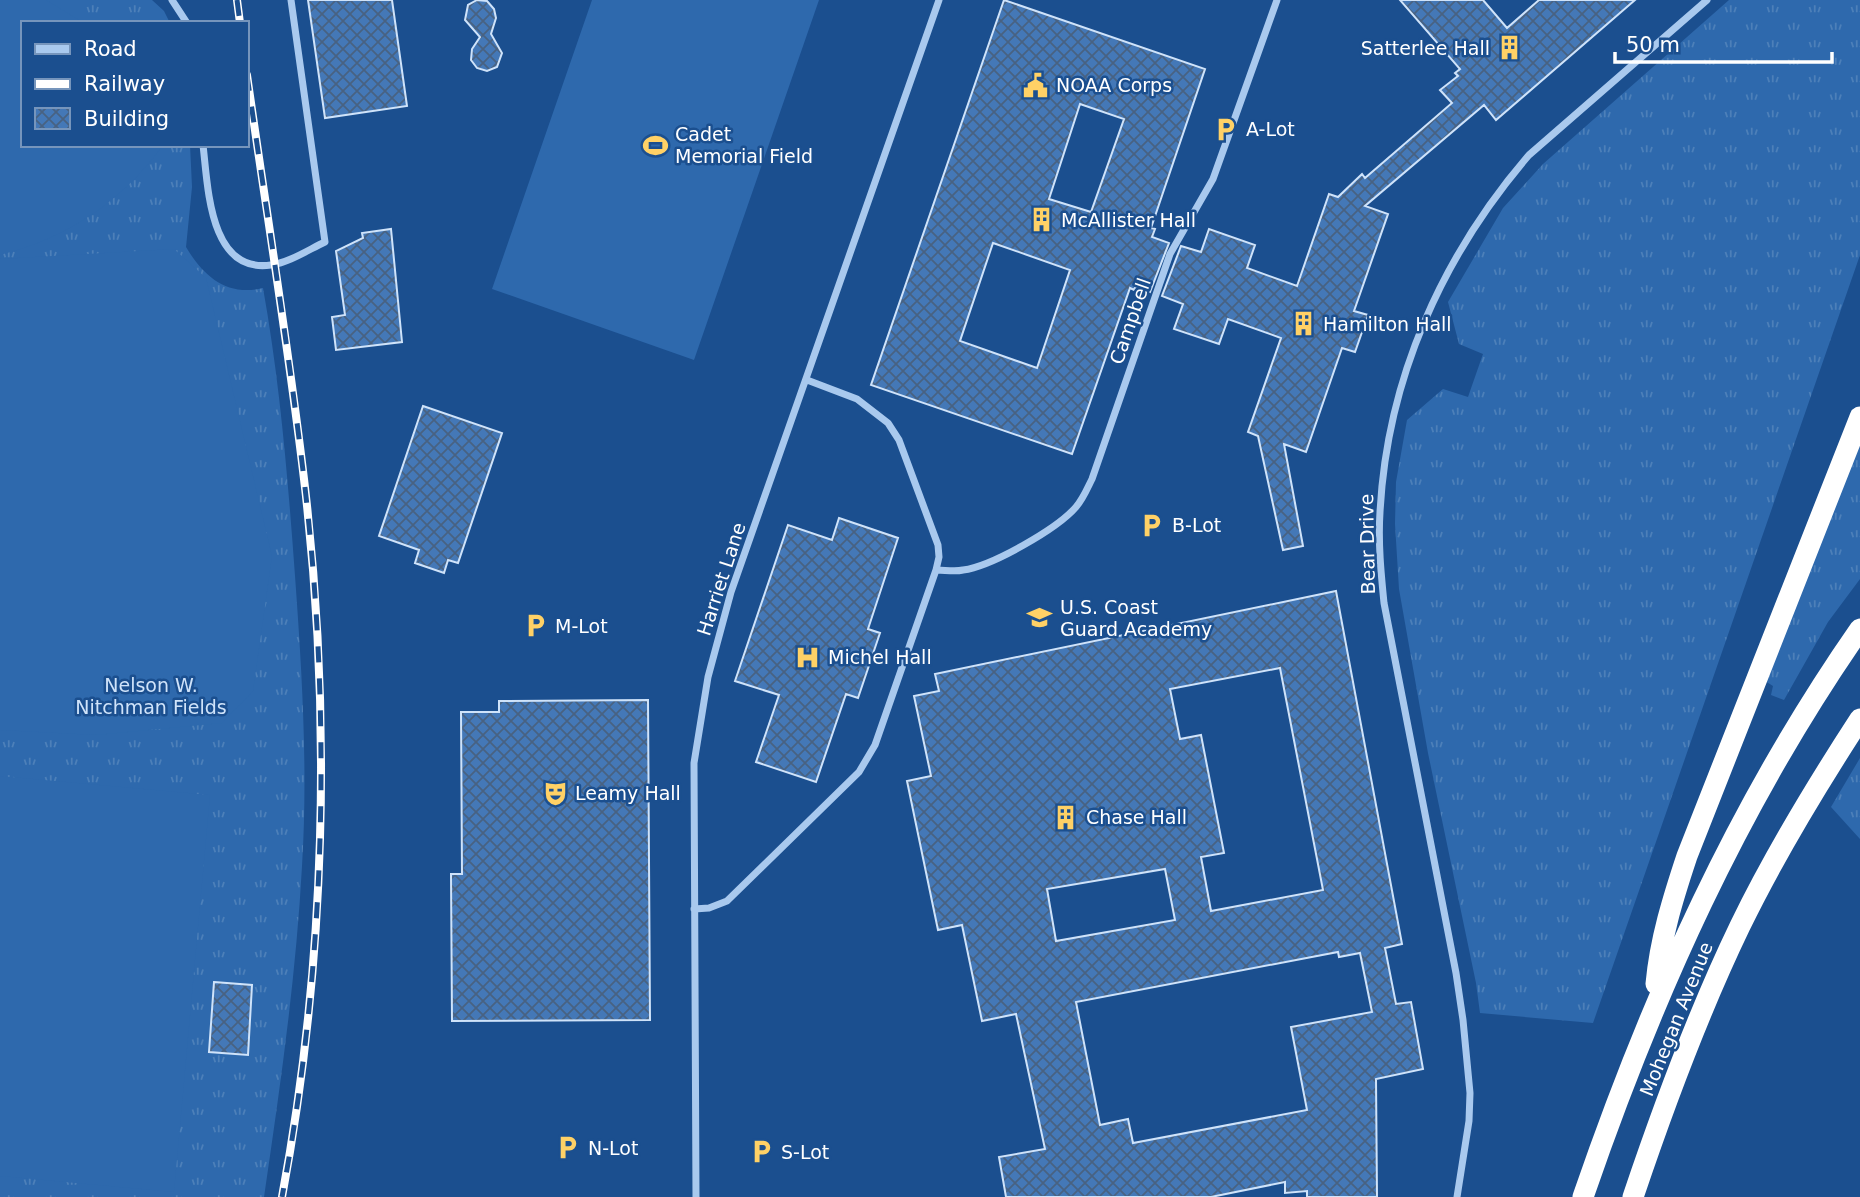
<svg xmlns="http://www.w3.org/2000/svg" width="1860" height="1197" font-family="'DejaVu Sans',sans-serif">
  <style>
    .grass { fill: url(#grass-tufts) }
    .garden { fill: #2e69ad }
    .building { fill: url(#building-cross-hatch); stroke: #cfe3fa; stroke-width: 2; fill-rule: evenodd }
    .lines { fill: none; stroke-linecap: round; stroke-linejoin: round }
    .street { stroke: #a9c9ee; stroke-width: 7 }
    .highway { stroke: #fff; stroke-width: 21 }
    .rail-casing { stroke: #fff; stroke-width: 8 }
    .rail { stroke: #1b4f8f; stroke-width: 5; stroke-dasharray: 16; stroke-linecap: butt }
    .labels { text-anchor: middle; stroke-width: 5; stroke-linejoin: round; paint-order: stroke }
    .poi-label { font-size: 19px; fill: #fff; stroke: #1b4f8f; text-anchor: start }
    .street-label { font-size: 19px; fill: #fff; stroke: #1b4f8f }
    .park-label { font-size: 19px; fill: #cfe3fa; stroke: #1b4f8f }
  </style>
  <defs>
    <pattern id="grass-tufts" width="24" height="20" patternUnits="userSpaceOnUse" patternTransform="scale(1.75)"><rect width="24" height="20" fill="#2e69ad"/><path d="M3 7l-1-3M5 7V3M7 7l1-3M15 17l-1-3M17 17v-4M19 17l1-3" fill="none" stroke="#4d80b9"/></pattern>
    <pattern id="building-cross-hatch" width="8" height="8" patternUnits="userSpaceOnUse" patternTransform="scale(1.75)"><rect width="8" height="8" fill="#4478b7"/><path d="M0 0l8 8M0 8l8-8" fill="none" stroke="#486282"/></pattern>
  </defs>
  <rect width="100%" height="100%" fill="#1b4f8f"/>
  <!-- grass -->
  <path class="grass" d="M0,0h152l12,11 6,12h-147v122h167l2,42 -6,60c17,29 41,50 77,41 17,95 25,192 32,288 7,97 13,194 7,290 -6,111 -22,222 -38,331h-264z
    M1729,0h131v255l-267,768 -113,-10 -4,-30 -48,-230 -29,-164 -4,-65 1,-42 11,-62 36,-31 25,8 15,-43 -24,-10 -11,-42 55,-94 40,-44z
    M1860,439v140l-32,43 -44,78 -13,-5 2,-9 -8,-5z
    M1860,758v81l-29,-32z"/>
  <!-- garden -->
  <path class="garden" d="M0,0h46l38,23h-61v122h140c-41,57 -96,93 -163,110z
    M592,0h227l-125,360 -202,-71z
    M174,249l32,29 66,278 -19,135 -31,32 -126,12 -96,-5v-471z
    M0,776l210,19 -36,397 -174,-16z"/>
  <!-- building -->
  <path class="building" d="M308,0h84l15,106 -82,12z
    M477,0l10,1 7,8 2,9 -5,16 11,19 -5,14 -10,4 -10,-3 -6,-8 1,-11 8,-12 -15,-17 3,-15z
    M1004,0l201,69 -54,159 4,1 -3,8 17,6 -19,49 -14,-6 -2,4 -4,-2 -58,166 -201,-69zM1080,104l44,15 -33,93 -42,-13zM993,243l77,27 -33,98 -77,-27z
    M1400,0h83l24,28 32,-28h96l-139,120 -12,-15 -119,101 23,8 -34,97 14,4 -13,37 -13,-4 -36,104 -22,-8 19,102 -20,4 -25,-114 -10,-4 33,-94 -53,-19 -9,25 -45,-15 9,-25 -21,-8 19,-50 20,6 8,-23 46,16 -8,23 50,18 32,-92 9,3 24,-23 3,4 87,-75 -12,-13 18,-14 -3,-3 5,-4z
    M391,229l11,113 -66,8 -4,-33 13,-2 -9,-64 27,-13 -1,-5z
    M423,406l79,27 -44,130 -10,-3 -4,13 -29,-10 4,-13 -40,-14z
    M839,518l59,20 -30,91 12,4 -22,65 -12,-4 -30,88 -60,-20 23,-67 -44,-14 53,-156 44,15z
    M1336,591l66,353 -17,4 11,56 15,-2 12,67 -47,10 1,118h-70v-6l-22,2v-11l-74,15h-205l-7,-40 46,-8 -29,-135 -34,7 -20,-96 -24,5 -31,-149 24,-5 -17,-80 25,-5 -4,-17zM1280,668l43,222 -112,21 -10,-54 23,-4 -23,-118 -21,4 -10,-50zM1165,869l10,51 -119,21 -9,-52zM1338,952l1,5 21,-4 12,59 -81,15 16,83 -174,33 -5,-24 -28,6 -24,-123z
    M648,700l2,320 -198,1 -1,-147h11l-1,-162h38v-11z
    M214,982l38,3 -4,70 -39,-3z"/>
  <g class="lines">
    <!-- street -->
    <path class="street" d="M172,0l15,23
      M203,145c5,41 6,129 68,120 19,-3 37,-15 54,-23l-34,-242
      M936,570c9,0 19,2 27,0 29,-4 94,-41 113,-63 7,-8 11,-18 16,-28l78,-225 43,-75 64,-179
      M694,909l15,-1 18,-7 132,-129 16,-27 61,-175 3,-13 -1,-12 -39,-105 -11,-17 -31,-24 -50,-19
      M696,1197l-2,-434 14,-86 23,-85 208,-592
      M1457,1197l12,-76 1,-28 -7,-73 -7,-47 -72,-370c-3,-30 -6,-60 -4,-91 7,-133 62,-256 149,-357l178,-155"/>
    <!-- highway -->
    <path class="highway" d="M1656,984c4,-44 17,-86 31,-128l173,-439
      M1583,1197c69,-201 155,-393 277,-568
      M1633,1197c31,-92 65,-184 107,-271 35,-72 77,-141 120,-207"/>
    <defs>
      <path id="rail" d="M237,0l3,23
        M247,75c19,134 41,269 57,404 28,237 22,483 -22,718"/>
    </defs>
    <!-- rail casing -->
    <use href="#rail" class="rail-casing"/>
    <!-- rail -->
    <use href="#rail" class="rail"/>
  </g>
  <!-- icons -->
  <defs>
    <symbol id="building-bare" viewBox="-9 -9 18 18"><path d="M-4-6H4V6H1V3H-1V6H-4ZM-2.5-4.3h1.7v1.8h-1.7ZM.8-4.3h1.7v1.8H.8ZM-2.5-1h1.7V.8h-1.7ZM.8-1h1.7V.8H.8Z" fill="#ffd166" stroke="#1b4f8f" stroke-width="2.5" paint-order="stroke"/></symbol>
    <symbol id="civic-bare" viewBox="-9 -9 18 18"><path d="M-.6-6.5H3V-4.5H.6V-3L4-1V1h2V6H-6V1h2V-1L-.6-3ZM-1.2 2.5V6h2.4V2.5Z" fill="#ffd166" stroke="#1b4f8f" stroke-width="2.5" paint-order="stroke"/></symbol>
    <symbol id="parking-bare" viewBox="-9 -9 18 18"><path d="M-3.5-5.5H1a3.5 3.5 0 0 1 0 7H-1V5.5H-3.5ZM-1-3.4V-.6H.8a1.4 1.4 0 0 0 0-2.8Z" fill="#ffd166" stroke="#1b4f8f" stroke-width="2.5" paint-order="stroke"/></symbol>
    <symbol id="stadium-bare" viewBox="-9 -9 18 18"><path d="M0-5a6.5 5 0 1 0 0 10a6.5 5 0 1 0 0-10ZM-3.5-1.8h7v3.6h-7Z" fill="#ffd166" stroke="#1b4f8f" stroke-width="2.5" paint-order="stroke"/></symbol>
    <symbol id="university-bare" viewBox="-9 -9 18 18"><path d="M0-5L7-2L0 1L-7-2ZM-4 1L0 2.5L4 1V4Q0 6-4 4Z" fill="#ffd166" stroke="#1b4f8f" stroke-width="2.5" paint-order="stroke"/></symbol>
    <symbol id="hospital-bare" viewBox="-9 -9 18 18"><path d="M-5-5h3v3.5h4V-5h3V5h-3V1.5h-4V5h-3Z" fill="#ffd166" stroke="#1b4f8f" stroke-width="2.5" paint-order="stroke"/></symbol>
    <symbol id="theatre-bare" viewBox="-9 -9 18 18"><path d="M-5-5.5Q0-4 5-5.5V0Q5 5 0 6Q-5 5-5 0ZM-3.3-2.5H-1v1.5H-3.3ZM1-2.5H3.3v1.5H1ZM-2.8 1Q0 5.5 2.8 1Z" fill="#ffd166" stroke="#1b4f8f" stroke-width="2.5" paint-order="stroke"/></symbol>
  </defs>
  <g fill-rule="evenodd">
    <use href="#building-bare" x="1492" y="30" width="35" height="35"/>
    <use href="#civic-bare" x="1018" y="68" width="35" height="35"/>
    <use href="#parking-bare" x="1208" y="112" width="35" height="35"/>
    <use href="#stadium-bare" x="638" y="128" width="35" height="35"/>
    <use href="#building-bare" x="1024" y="202" width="35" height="35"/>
    <use href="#building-bare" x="1286" y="306" width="35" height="35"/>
    <use href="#parking-bare" x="1134" y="508" width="35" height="35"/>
    <use href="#university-bare" x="1022" y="600" width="35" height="35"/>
    <use href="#parking-bare" x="518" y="608" width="35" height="35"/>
    <use href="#hospital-bare" x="790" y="640" width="35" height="35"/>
    <use href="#theatre-bare" x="538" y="776" width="35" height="35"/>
    <use href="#building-bare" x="1048" y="800" width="35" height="35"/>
    <use href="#parking-bare" x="550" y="1130" width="35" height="35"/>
    <use href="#parking-bare" x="744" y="1134" width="35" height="35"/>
  </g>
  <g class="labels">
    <!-- poi labels -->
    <g class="poi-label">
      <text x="1490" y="55" text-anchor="end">Satterlee Hall</text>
      <text x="1056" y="92">NOAA Corps</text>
      <text x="1246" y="136">A-Lot</text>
      <text x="675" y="141">Cadet<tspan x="675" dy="22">Memorial Field</tspan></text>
      <text x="1061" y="227">McAllister Hall</text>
      <text x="1323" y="331">Hamilton Hall</text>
      <text x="1172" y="532">B-Lot</text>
      <text x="1060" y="614">U.S. Coast<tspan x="1060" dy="22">Guard Academy</tspan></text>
      <text x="555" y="633">M-Lot</text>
      <text x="828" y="664">Michel Hall</text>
      <text x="575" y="800">Leamy Hall</text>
      <text x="1086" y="824">Chase Hall</text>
      <text x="588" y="1155">N-Lot</text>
      <text x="781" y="1159">S-Lot</text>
    </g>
    <!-- street labels -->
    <g class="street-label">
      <text transform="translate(1130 321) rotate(-71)" y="7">Campbell</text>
      <text transform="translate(1367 544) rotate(-91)" y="7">Bear Drive</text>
      <text transform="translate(721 579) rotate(-72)" y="7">Harriet Lane</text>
      <text transform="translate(1676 1019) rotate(-68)" y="7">Mohegan Avenue</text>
    </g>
    <!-- park labels -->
    <g class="park-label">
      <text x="151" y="692">Nelson W.<tspan x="151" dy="22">Nitchman Fields</tspan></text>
    </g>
  </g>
  <!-- legend -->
  <rect x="21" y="21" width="228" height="126" fill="#1b4f8f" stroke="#7695bc" stroke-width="2"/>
  <rect x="35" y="44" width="35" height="10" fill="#a9c9ee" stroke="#7695bc" stroke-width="2"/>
  <text x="84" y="56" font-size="21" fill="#ffffff">Road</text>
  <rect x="35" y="79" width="35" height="10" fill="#ffffff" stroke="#7695bc" stroke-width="2"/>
  <text x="84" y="91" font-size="21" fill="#ffffff">Railway</text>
  <rect x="35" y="108" width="35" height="21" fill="url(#building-cross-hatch)" stroke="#7695bc" stroke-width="2"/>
  <text x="84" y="126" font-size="21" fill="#ffffff">Building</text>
  <!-- scale -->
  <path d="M1615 52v10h217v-10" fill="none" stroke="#ffffff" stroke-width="3.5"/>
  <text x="1626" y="52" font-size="21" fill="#ffffff" stroke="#1b4f8f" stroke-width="5" paint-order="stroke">50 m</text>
</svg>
